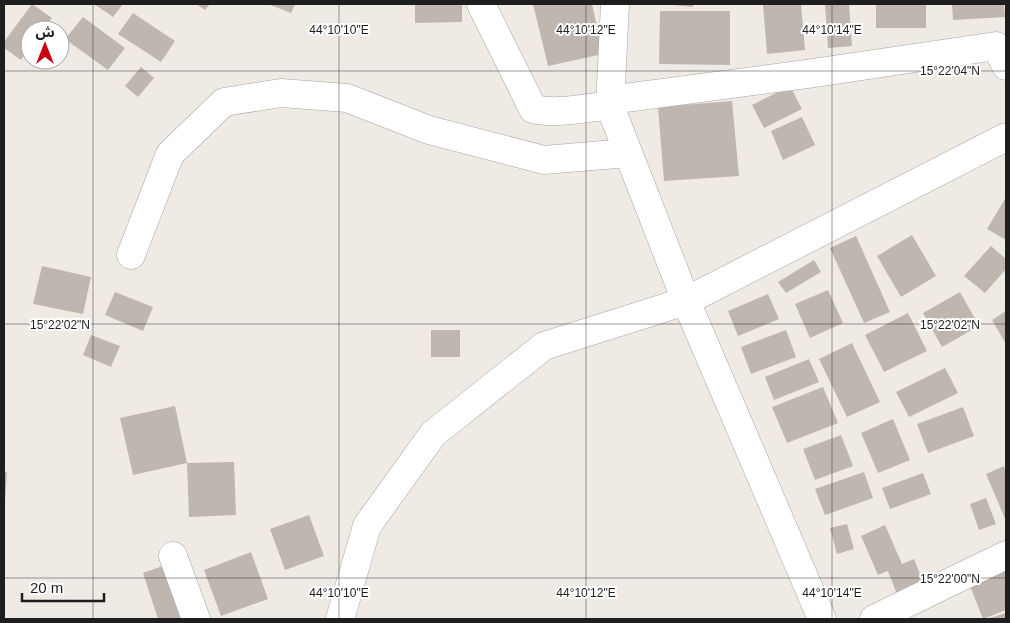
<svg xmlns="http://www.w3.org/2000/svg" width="1010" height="623" font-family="Helvetica,'Noto Sans Arabic',sans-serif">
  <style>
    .building { fill: #bfb6b0 }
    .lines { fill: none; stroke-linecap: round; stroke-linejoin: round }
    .minor-casing { stroke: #a5a5a5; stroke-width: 29 }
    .minor { stroke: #fff; stroke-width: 28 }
    .ticks { fill: none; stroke: #1e1e1e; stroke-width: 1; stroke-opacity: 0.45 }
    .ticks-label { font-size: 12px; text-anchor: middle; fill: #1e1e1e; stroke: #fff; stroke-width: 4; stroke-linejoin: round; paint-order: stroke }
  </style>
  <rect width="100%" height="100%" fill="#efebe4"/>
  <!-- building -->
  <path class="building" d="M32,4l20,14 -9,12h-13v17l-9,13 -17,-12v-6z
    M94,4h29l-10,13z
    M196,4h14l-5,6z
    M268,4h27l-4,9z
    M415,4h47v18l-47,1z
    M533,4h59l11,50 -55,12z
    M672,4h21v3l-21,-2z
    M763,4h38l4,46 -38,4z
    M825,4h24l3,42 -24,2z
    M876,4h50v24h-50z
    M952,4h52l1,13 -52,3z
    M660,11h70v54l-71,-1z
    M133,13l42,28 -14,21 -43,-28z
    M83,17l42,31 -17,22 -43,-31z
    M141,67l13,11 -16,19 -13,-11z
    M790,86l12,23 -38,19 -12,-23z
    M732,101l7,75 -75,5 -6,-74z
    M802,117l13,28 -32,15 -12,-29z
    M1005,199l1,1v40l-19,-11z
    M912,235l24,41 -35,21 -24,-41z
    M856,236l34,76 -26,11 -34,-75z
    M991,246l15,13v10l-21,24 -21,-17z
    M814,260l7,12 -35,21 -8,-11z
    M42,266l49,11 -8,37 -50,-10z
    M828,290l15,33 -33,15 -15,-34z
    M115,292l38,15 -10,24 -38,-16z
    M960,292l19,34 -37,21 -19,-34z
    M768,294l11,25 -41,17 -10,-25z
    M1006,311v33l-14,-24z
    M908,313l19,38 -43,21 -19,-37z
    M431,330h29v27h-29z
    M786,330l10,27 -45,17 -10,-27z
    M91,335l29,11 -9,21 -28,-12z
    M852,343l28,59 -33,15 -28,-58z
    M809,359l10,23 -45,18 -9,-23z
    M945,368l13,25 -49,24 -13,-25z
    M823,387l15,36 -51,20 -15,-36z
    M175,406l12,57 -54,12 -13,-57z
    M963,407l11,29 -46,17 -11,-29z
    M893,419l17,41 -32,13 -17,-40z
    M841,435l12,31 -38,14 -12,-31z
    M234,462l2,53 -47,2 -2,-54z
    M1004,466l2,6v49l-20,-47z
    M4,471l3,1 -2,31h-1z
    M864,472l9,26 -48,17 -10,-26z
    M923,473l8,21 -41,15 -8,-21z
    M986,498l10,26 -17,6 -9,-26z
    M309,515l15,41 -39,14 -15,-41z
    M847,524l7,25 -17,5 -7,-26z
    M885,525l17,39 12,-5 11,28 -27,10 -10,-26 -10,4 -17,-39z
    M251,552l17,47 -47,17 -17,-46z
    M171,563l19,56h-32l-15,-46z
    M1003,567l3,9v34l-23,9 -15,-38z
    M1006,613v6h-20z"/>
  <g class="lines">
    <defs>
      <path id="minor" d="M481,4l52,105c24,6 51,-2 77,-3
        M615,4l-5,102 76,195 136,318
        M610,100l197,-26 189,-28 10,20
        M131,255l39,-101 54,-52 57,-9 66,5 82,32 115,30 84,-7
        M173,556l23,63
        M340,619l27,-93 66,-92 111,-88 142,-45 320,-164
        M874,619l132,-64"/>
    </defs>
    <!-- minor casing -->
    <use href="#minor" class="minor-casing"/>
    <!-- minor -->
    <use href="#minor" class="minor"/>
  </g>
  <!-- ticks -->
  <path class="ticks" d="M93,4v615M339,4v615M586,4v615M832,4v615M4,71h1002M4,324h1002M4,578h1002"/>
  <g class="ticks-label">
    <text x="339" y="34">44°10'10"E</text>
    <text x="586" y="34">44°10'12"E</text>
    <text x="832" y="34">44°10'14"E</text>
    <text x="950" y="75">15°22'04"N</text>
    <text x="60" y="329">15°22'02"N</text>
    <text x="950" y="329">15°22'02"N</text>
    <text x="950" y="583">15°22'00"N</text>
    <text x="339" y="597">44°10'10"E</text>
    <text x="586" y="597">44°10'12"E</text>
    <text x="832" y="597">44°10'14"E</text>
  </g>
  <!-- border -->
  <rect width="1010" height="623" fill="none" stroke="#1e1e1e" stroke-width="10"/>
  <!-- north arrow -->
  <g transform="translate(45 45)"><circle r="24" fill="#ffffff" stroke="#a5a5a5"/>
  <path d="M0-4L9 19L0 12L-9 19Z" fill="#c8040f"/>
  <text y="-8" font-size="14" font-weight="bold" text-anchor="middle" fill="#1e1e1e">ش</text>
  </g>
  <!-- scale -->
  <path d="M22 593v8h82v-8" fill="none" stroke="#1e1e1e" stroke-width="2.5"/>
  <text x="30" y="593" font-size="15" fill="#1e1e1e" stroke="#ffffff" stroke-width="4" paint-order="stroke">20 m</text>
</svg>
